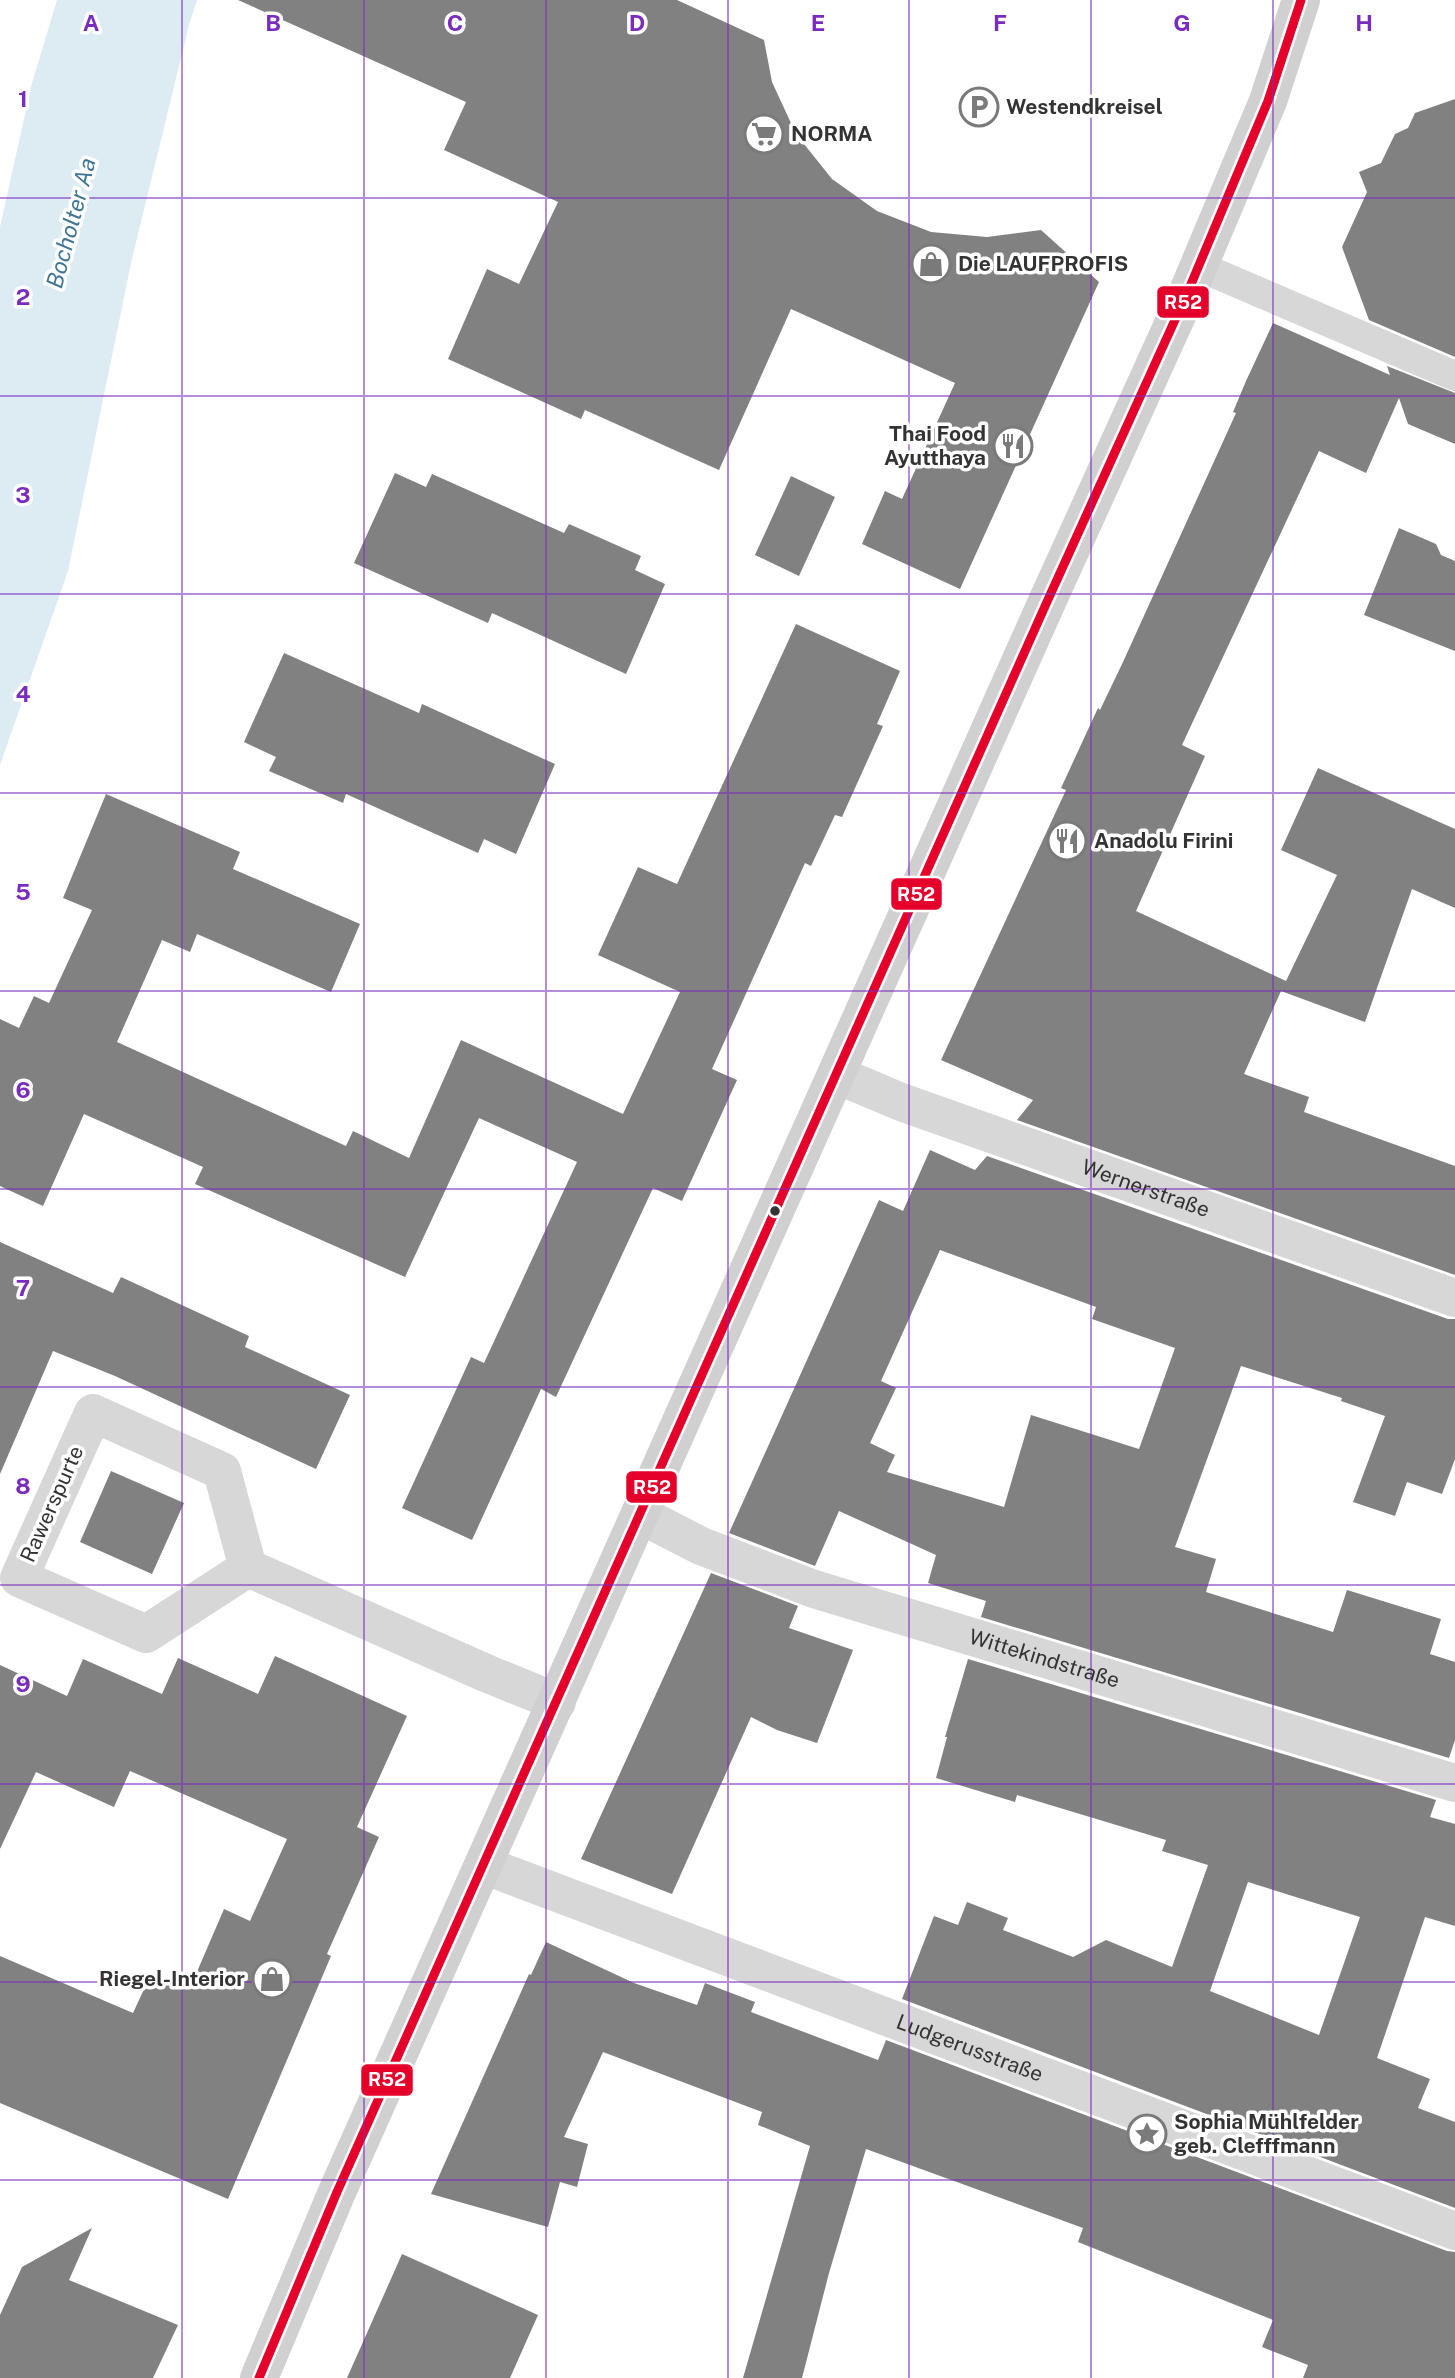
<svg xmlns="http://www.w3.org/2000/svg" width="1455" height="2378" font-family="'Public Sans',sans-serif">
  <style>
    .water { fill: #ddebf3 }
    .building { fill: #818181; fill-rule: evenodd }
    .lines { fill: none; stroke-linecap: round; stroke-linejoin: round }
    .lane { stroke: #d7d7d7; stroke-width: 30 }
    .street { stroke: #d7d7d7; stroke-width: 38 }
    .secondary { stroke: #d0d0d0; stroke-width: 38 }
    .bus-1-casing { stroke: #fff; stroke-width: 14 }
    .bus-1 { stroke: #e4002b; stroke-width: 9 }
    .grid { fill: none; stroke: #7b2cbf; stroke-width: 2; stroke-opacity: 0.55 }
    .bus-dot { fill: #333; stroke: #fff; stroke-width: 2.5 }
    .labels { text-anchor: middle; stroke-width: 7; stroke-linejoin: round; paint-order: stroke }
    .poi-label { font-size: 21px; font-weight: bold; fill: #333; stroke: #fff; text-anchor: start }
    .street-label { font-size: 21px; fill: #333; stroke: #fff }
    .water-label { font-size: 23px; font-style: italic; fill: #3f7597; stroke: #fff }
    .grid-label { font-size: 23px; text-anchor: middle; font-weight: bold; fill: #7b2cbf; stroke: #fff; stroke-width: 7; stroke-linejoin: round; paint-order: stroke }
    .line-badge { stroke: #fff; stroke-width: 2.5 }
    .badge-label { font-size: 19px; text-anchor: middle; font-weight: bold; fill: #fff }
  </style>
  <rect width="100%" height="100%" fill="#fff"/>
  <!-- water -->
  <path class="water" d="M57,0h140l-8,25 -58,238 -63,308 -68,194v-538l32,-144z"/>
  <!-- building -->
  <path class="building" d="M238,0h439l87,40 8,42 24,52 36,45 45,32 54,21 56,5 54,-7 58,52 -139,307 -98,-45 23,-53 17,8 53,-116 -164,-74 -72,161 -134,-60 -4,9 -133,-60 39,-90 32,15 39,-82 -114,-52 22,-48z
    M1455,99v258l-86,-37 -27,-73 25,-55 -8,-20 22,-9 14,-29 13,-6 7,-15z
    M1273,323l117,52 -3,-9 68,27v51l-47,-20 -9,-26 -33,75 -47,-22 -137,294 23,11 -69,155 150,70 51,-106 -56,-25 37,-82 137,61v79l-43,-19 -47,133 -84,-31 -37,83 65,23 -5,15 151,54v109l-438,-155 16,-20 -92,-40 125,-270 -5,-2 37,-80 2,2 23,-48 113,-249 -3,-1 13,-31z
    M395,473l31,14 6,-13 132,59 5,-9 72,32 -6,14 30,14 -39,90 -134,-61 -4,10 -134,-60z
    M791,476l44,21 -36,79 -44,-21z
    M1399,528l37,16 5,11 14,6v90l-91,-36z
    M796,624l104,47 -23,53 6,2 -41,91 -7,-2 -24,51 -6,-3 -93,206 25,11 -55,121 -29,-13 -97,209 -15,-8 -69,151 -70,-32 69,-151 13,6 93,-201 -98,-44 -74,159 -210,-93 8,-17 -119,-53 -41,92 -43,-20v-167l19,9 15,-32 15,7 43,-93 -29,-12 43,-104 134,58 -7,17 127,55 -29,68 -134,-58 -7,18 -28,-12 -45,102 229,104 7,-15 56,27 52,-118 162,74 57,-122 -82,-37 40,-88 39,17z
    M284,653l135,60 3,-9 133,60 -39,90 -32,-15 -6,14 -132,-59 -3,9 -74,-32 7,-14 -32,-15z
    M930,1150l45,20 12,-14 461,163h7v140l-13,35 -35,-12 -12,34 -42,-14 32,-86 -44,-15 1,-3 -101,-32 -66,181 41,12 -10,33 127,40 14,-42 94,29 -11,35 25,8v78l-6,18 -468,-141 5,-16 -58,-18 8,-28 -97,-44 -24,55 -86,-33 150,-333 24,11zM940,1250l156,57 -4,12 83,29 -36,101 -108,-34 -27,92 -117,-35 8,-17 -25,-12 26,-55 -15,-7z
    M0,1242l113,51 8,-16 128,59 -4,11 105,48 -34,74 -201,-93 -62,-25 -53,123z
    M111,1471l73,32 -32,71 -72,-32z
    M711,1573l87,33 -9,22 64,22 -36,93 -40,-13 -26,-13 -79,177 -91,-35z
    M275,1656l132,60 -50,111 22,10 -52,117 4,2 -103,243 -228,-96v-147l133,57 19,-41 38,16 34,-79 26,12 37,-82 -157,-68 -16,36 -78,-35 -36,77v-184l67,31 16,-37 79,35 16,-36 80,36z
    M968,1659l468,141 -6,17 25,7v102l-30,-9 -48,141 53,21 -12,29 37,14v86l-553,-209 32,-83 24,9 9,-23 41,16 -5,12 70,27 33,-17 66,27 36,-102 -46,-14 4,-11 -149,-45 -2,7 -79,-24 11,-41h-2zM1248,1882l112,35 -41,118 -109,-44z
    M546,1942l88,41 63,22 8,-22 50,19 -4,10 127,48 8,-20 561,211 8,1v126h-152l5,-13 -46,-18 11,-27 -195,-78 5,-14 -217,-79 -37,124 -27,105h-59l67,-232 -52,-21 4,-13 -159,-60 -39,85 24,7 -11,43 -17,-5 -12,45 -117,-33 98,-220 2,1z
    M92,2228l-23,52 109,45 -25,53h-153v-63l22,-48z
    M402,2254l136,61 -28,63h-163z"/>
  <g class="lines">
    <!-- lane -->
    <path class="lane" d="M1198,266l257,110"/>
    <!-- street -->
    <g class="street">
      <path id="s1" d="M837,1075l64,27 554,196"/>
      <path id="s2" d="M641,1515l60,31 113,43 641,194"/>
      <path d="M248,1568l-26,-97 -129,-58 -74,165 127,56 102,-66 240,106 69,28"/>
      <path id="s3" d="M483,1865l972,366"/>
    </g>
    <!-- secondary -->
    <path class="secondary" d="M259,2378l78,-186 709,-1588 143,-315 79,-188 33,-101"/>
    <defs>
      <path id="bus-1" d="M259,2378l78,-186 709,-1588 143,-315 79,-188 33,-101"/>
    </defs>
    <!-- bus-1 casing -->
    <use href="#bus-1" class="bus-1-casing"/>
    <!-- bus-1 -->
    <use href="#bus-1" class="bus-1"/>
  </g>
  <!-- grid -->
  <path class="grid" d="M182,0v2378M364,0v2378M546,0v2378M728,0v2378M909,0v2378M1091,0v2378M1273,0v2378M0,198h1455M0,396h1455M0,594h1455M0,793h1455M0,991h1455M0,1189h1455M0,1387h1455M0,1585h1455M0,1784h1455M0,1982h1455M0,2180h1455"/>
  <!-- icons -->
  <defs>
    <symbol id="parking-ring" viewBox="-11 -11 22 22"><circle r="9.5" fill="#fff" stroke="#7a7a7a" stroke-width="1.5"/><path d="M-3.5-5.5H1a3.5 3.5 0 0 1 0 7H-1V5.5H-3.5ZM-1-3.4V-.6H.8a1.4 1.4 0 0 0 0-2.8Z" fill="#7a7a7a"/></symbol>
    <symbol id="supermarket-ring" viewBox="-11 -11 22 22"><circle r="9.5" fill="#fff" stroke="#7a7a7a" stroke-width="1.5"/><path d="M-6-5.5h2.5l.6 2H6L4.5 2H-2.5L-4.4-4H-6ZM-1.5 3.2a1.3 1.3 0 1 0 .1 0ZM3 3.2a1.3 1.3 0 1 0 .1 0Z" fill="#7a7a7a"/></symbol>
    <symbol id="shop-ring" viewBox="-11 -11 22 22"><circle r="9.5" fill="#fff" stroke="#7a7a7a" stroke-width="1.5"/><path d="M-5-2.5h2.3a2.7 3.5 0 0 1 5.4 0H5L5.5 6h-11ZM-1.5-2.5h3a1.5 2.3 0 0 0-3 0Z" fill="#7a7a7a"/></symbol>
    <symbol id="restaurant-ring" viewBox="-11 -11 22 22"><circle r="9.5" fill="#fff" stroke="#7a7a7a" stroke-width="1.5"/><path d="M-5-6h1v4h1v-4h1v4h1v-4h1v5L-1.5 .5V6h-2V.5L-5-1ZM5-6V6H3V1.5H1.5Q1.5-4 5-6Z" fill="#7a7a7a"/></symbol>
    <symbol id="sight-ring" viewBox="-11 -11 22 22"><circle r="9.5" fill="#fff" stroke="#7a7a7a" stroke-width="1.5"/><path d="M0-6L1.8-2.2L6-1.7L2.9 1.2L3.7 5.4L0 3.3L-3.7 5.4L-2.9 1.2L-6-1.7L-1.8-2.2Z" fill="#7a7a7a"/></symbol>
  </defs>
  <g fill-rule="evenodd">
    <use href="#parking-ring" x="957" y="85" width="44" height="44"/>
    <use href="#supermarket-ring" x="742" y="112" width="44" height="44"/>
    <use href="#shop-ring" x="909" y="242" width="44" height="44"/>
    <use href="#restaurant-ring" x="991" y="424" width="44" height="44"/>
    <use href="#restaurant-ring" x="1045" y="819" width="44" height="44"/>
    <use href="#shop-ring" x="250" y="1957" width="44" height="44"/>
    <use href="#sight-ring" x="1125" y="2112" width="44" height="44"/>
  </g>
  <!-- markers -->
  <circle class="bus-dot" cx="775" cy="1211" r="6"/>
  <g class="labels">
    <!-- poi labels -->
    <g class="poi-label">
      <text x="1006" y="114">Westendkreisel</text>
      <text x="791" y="141">NORMA</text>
      <text x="958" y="271">Die LAUFPROFIS</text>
      <text x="986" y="441" text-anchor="end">Thai Food<tspan x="986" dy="24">Ayutthaya</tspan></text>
      <text x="1094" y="848">Anadolu Firini</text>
      <text x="245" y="1986" text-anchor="end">Riegel-Interior</text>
      <text x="1174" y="2129">Sophia Mühlfelder<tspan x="1174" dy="24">geb. Clefffmann</tspan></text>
    </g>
    <!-- street labels -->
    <g class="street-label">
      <text dy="7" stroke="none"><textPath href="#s1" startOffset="329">Wernerstraße</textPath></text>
      <text transform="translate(52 1504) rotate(-66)" y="7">Rawerspurte</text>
      <text dy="7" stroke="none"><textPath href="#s2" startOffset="429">Wittekindstraße</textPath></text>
      <text dy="7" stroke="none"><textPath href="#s3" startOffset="520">Ludgerusstraße</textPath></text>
    </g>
    <!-- water labels -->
    <g class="water-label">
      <text transform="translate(71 223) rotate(-75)" y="8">Bocholter Aa</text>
    </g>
  </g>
  <g class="grid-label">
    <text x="91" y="31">A</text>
    <text x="273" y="31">B</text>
    <text x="455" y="31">C</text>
    <text x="637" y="31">D</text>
    <text x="818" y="31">E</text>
    <text x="1000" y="31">F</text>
    <text x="1182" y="31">G</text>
    <text x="1364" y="31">H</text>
    <text x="23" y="107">1</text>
    <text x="23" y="305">2</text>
    <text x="23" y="503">3</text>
    <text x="23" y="702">4</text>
    <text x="23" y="900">5</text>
    <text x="23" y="1098">6</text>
    <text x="23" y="1296">7</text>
    <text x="23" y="1494">8</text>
    <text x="23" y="1692">9</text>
  </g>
  <g class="line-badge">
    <rect x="1156" y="285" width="54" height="34" rx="7" fill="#e4002b"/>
    <rect x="890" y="877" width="53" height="34" rx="7" fill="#e4002b"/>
    <rect x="625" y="1470" width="53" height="34" rx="7" fill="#e4002b"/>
    <rect x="360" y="2063" width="54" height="34" rx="7" fill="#e4002b"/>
  </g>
  <g class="badge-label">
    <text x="1183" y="309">R52</text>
    <text x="916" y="901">R52</text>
    <text x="652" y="1494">R52</text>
    <text x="387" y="2086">R52</text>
  </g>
</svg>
